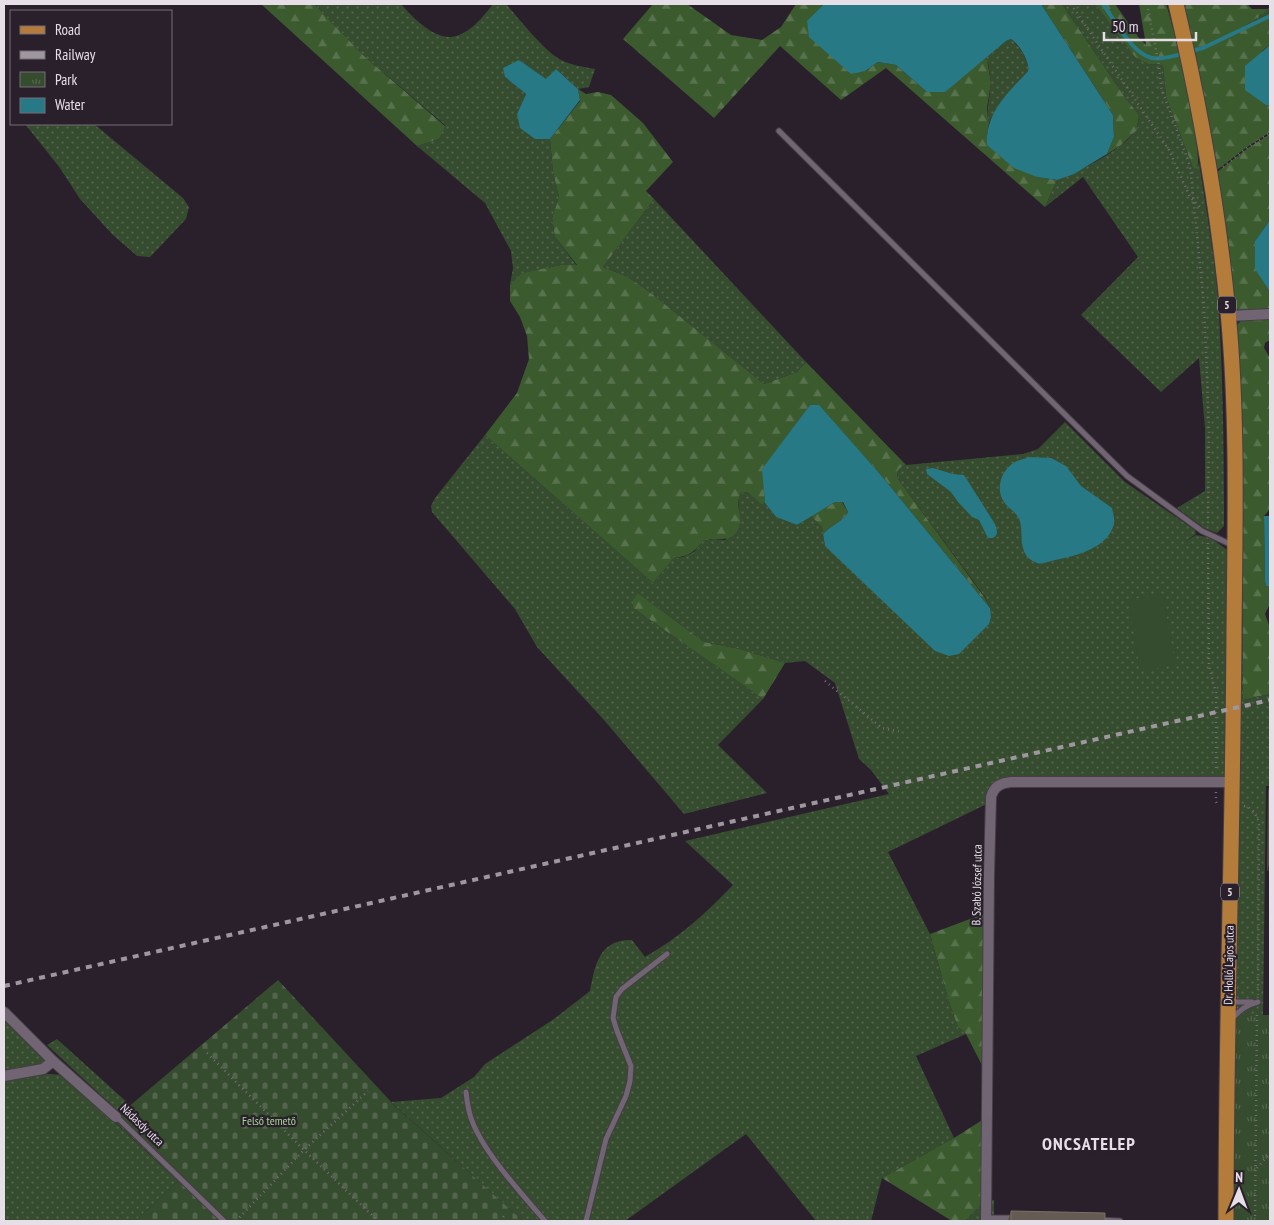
<svg xmlns="http://www.w3.org/2000/svg" width="1274" height="1225" font-family="'PT Sans Narrow',sans-serif">
  <style>
    .grass { fill: url(#grass-dots) }
    .forest { fill: url(#forest-firs) }
    .cemetery { fill: url(#cemetery-stones) }
    .park { fill: url(#park-tufts) }
    .pitch { fill: #364c2f }
    .water { fill: #277986 }
    .lines { fill: none; stroke-linecap: round; stroke-linejoin: round }
    .stream { stroke: #277986; stroke-width: 4 }
    .lane-casing { stroke: #463d47; stroke-width: 7 }
    .street-casing { stroke: #463d47; stroke-width: 12 }
    .primary-casing { stroke: #463d47; stroke-width: 17 }
    .path { stroke: #756c76; stroke-width: 2.5; stroke-dasharray: 1 4; stroke-linecap: butt }
    .lane { stroke: #716573; stroke-width: 5 }
    .street { stroke: #716573; stroke-width: 10 }
    .primary { stroke: #b47c3b; stroke-width: 15 }
    .rail { stroke: #9f97a0; stroke-width: 4; stroke-dasharray: 6 6; stroke-linecap: butt }
    .wall { fill: #564b40 }
    .shaded-wall { fill: #3e3330 }
    .building { fill: #655b52; stroke: #7a7069 }
    .labels { text-anchor: middle; stroke-width: 4.5; stroke-linejoin: round; paint-order: stroke }
    .shield { fill: #2a202c; stroke: #aea6af; stroke-width: 1 }
    .shield-label { font-size: 11px; font-weight: bold; fill: #e6dfe7 }
    .street-label { font-size: 12px; fill: #e6dfe7; stroke: #2a202c }
    .park-label { font-size: 12px; fill: #a5d993; stroke: #2a202c }
    .district-label { font-size: 18px; font-weight: bold; letter-spacing: 1px; fill: #e6dfe7; stroke: #2a202c }
  </style>
  <defs>
    <pattern id="grass-dots" width="8" height="8" patternUnits="userSpaceOnUse" patternTransform="scale(1.25)"><rect width="8" height="8" fill="#364c2f"/><path d="M2 2h.1M6 6h.1" fill="none" stroke="#53654d" stroke-width="1.8" stroke-linecap="round"/></pattern>
    <pattern id="forest-firs" width="22" height="20" patternUnits="userSpaceOnUse" patternTransform="scale(1.25)"><rect width="22" height="20" fill="#3b5b2f"/><path d="M5 1l3.5 6h-7zM16 11l3.5 6h-7z" fill="#57724d"/></pattern>
    <pattern id="cemetery-stones" width="16" height="16" patternUnits="userSpaceOnUse" patternTransform="scale(1.25)"><rect width="16" height="16" fill="#364c2f"/><path d="M2 7V4a2 2 0 0 1 4 0v3zM10 15v-3a2 2 0 0 1 4 0v3z" fill="#53654d"/></pattern>
    <pattern id="park-tufts" width="24" height="20" patternUnits="userSpaceOnUse" patternTransform="scale(1.25)"><rect width="24" height="20" fill="#364c2f"/><path d="M3 7l-1-3M5 7V3M7 7l1-3M15 17l-1-3M17 17v-4M19 17l1-3" fill="none" stroke="#53654d"/></pattern>
  </defs>
  <rect width="100%" height="100%" fill="#2a202c"/>
  <!-- grass -->
  <path class="grass" d="M314,4h87c11,13 32,34 50,33 17,-1 33,-21 42,-33h13c12,14 39,48 55,56 10,5 23,7 34,9l-6,18 -11,2 -22,-20 -10,11 -27,-20 -14,17 21,17 -9,20 18,25h15l3,34 6,24 -7,21 3,19 22,29 -16,-1 -38,8 -13,12 3,-17 -2,-17 -26,-48 -68,-57 22,-7 6,-14 -81,-69z
    M1062,4h33l40,53 13,7 15,1 3,32 26,68 5,3 2,-6c7,46 15,91 19,136 5,76 6,152 6,228l-7,7 -13,-5 -27,-20 28,-17v-63l-6,-70 -38,34 -80,-77 57,-58 -55,-80 -38,30 12,-27c21,-8 67,-31 79,-50 3,-3 2,-10 3,-15l-15,-19z
    M1270,7v10l-67,31 -9,3 49,-23z
    M1011,39c7,5 19,23 17,32 -15,17 -29,32 -39,52l-2,-8 4,-32 -3,-20 -4,-4 22,-18z
    M25,124h69l89,74 6,9 -3,12 -36,38 -13,-1 -25,-22 -32,-35 -20,-31z
    M654,199l152,163 -9,10 -33,12 -118,-95 -20,-13 -23,-9z
    M1065,422l60,60 70,48 1,4 -13,9 13,-8 11,2v-2l35,26 1,139 27,-6v92h-4l-3,229h-35l2,-230h-231l-8,17 -103,50 42,82 19,68 9,25 8,7 -50,22 38,82 -72,40 -11,43h-55l-70,-87 -121,87h-102l-132,-119 50,-4 33,-21 11,-13 69,-45 36,-28c5,-26 9,-52 42,-51l13,17c35,-20 60,-43 88,-72l-48,-44 204,-47 -18,-24 -12,-11 -24,-76 -30,-22 -20,2 -45,-14 -36,-7 -66,-49 -5,15 130,91 -45,46 49,48 -83,21 -80,-94 -67,-73 -22,-38 -83,-97 -1,-6 4,-8 50,-63 168,148 21,-25 9,-1 11,-5 9,-11 11,-2 11,1 15,-15 -2,-28 3,-4 6,-1 15,13 3,-2 11,14 21,8 14,-9 11,11 3,19 165,62 -5,-11 -87,-118 -1,-7 2,-4 7,-3 117,-11 15,-5z
    M4,1013l41,47 -10,9 -31,4z
    M57,1039l73,66 -10,8 -73,-68z
    M35,1073l29,2 114,106 -43,40h-131v-143z
    M986,1199l8,1v21h-29z"/>
  <!-- forest -->
  <path class="forest" d="M261,4h53l50,52 81,70 -6,13 -22,7z
    M653,4h34l44,31 31,5 19,-13 15,-23h28l-16,17 57,50 13,-9 18,3 31,27 57,-33 3,1 4,23 -4,25v7l2,8 -2,13 50,41 20,3 -12,27 -159,-139 -45,32 -61,-54 -66,72 -91,-79z
    M1041,4h21l62,92 15,19 -2,15 -17,16 -13,8 7,-17 -1,-22z
    M1095,4h20l24,34 7,7 -7,-41h27c8,23 38,147 31,164l-2,1 -3,-4 -26,-68 -3,-32 -15,-1 -13,-7z
    M1184,4h63l5,5h16c-21,18 -47,33 -74,40z
    M1270,17v28l-8,6 4,54 4,1v26l-23,15 -30,23 -6,-36 -17,-83 9,-3z
    M578,89l8,5 12,-2 13,3 32,28 30,39 -27,29 8,8 -51,68 23,9 20,13 118,95 33,-12 9,-10 100,103c-8,3 -10,6 -8,14l87,119 5,10 -110,-134 -62,-69h-8l-47,64 2,34 -3,2 -15,-13 -6,1c-7,10 1,20 -1,31 0,1 -3,6 -3,7 -8,13 -21,5 -33,10 -3,2 -6,6 -8,8 -6,6 -14,8 -22,9l-21,25 -168,-148 32,-42 12,-34 -2,-23 -7,-19 -10,-16v-16l12,-12 39,-8h16l-22,-28 -3,-19 7,-21 -6,-24 -3,-34 30,-38z
    M1270,134v86l-15,21v27l15,24v20l-27,2 -7,-6 -19,-136 31,-24z
    M1270,316v24l-5,3 -1,5 6,10v151l-6,7 1,66 1,4 4,1v16l-5,11 5,14v66l-27,6 -1,-265 -5,-110 6,-7z
    M835,502h7l6,10c-4,9 -17,13 -25,22l-1,-7 -11,-11z
    M638,593l66,49 36,7 45,14 -22,36 -130,-91v-8z
    M986,913v160l-20,-39 -8,-7 -9,-25 -19,-68z
    M987,1117l-1,82 -21,22h-13l-70,-43 72,-40z"/>
  <!-- cemetery -->
  <path class="cemetery" d="M278,980l116,125 129,116h-388l43,-40 -65,-61z"/>
  <!-- park -->
  <path class="park" d="M1235,1015h35v206h-37z"/>
  <!-- pitch -->
  <path class="pitch" d="M1163,594l12,71 -35,6 -12,-71z"/>
  <!-- water -->
  <path class="water" d="M824,4h217l72,111 1,22 -7,17 -33,20 -17,6 -20,-3 -23,-9 -27,-23c-2,-32 21,-52 41,-74 2,-9 -9,-27 -17,-32l-5,2 -61,51h-18l-31,-27 -18,-3 -13,9 -14,3 -42,-37 -2,-16z
    M1270,45v61l-4,-1 -21,-15v-24z
    M519,60l27,19 10,-10 22,20 2,11 -30,39h-15l-15,-11 -3,-14 9,-20 -21,-17 -2,-9z
    M1270,220v72l-15,-23v-28z
    M810,405h9l61,69 110,134 1,9 -2,7 -30,30 -10,2 -14,-5 -110,-105 -2,-12c8,-9 21,-13 25,-22l-5,-10h-8l-38,23 -21,-8 -11,-14 -3,-34z
    M1029,457l22,1 15,8 15,20 31,22c1,5 3,11 2,16 -6,24 -38,32 -59,36 -6,1 -12,5 -18,3 -22,-8 -12,-32 -18,-44 -3,-7 -11,-11 -15,-17 -9,-13 -3,-32 11,-40 4,-2 10,-3 14,-5z
    M933,468l20,6 11,1 31,49c2,6 4,10 -2,14h-5l-9,-18 -7,-3 -14,-15 -7,-10 -24,-18 -1,-5z
    M1264,516h6v71l-4,-1 -1,-4z"/>
  <g class="lines">
    <!-- stream -->
    <path class="stream" d="M1103,4c11,15 29,50 49,54 10,2 21,-2 30,-4
      M1191,51l12,-3 67,-32"/>
    <defs>
      <path id="lane" d="M779,131l348,345 75,55 30,14
        M1231,1002h21
        M1232,1019c7,-9 14,-14 26,-17
        M466,1092c1,9 2,17 5,26 11,33 51,76 74,103
        M117,1117l107,104
        M986,1218h29
        M1099,1220l21,1
        M586,1221l20,-82 20,-43 4,-15 1,-15 -14,-35 -4,-13 3,-21 6,-8 45,-35"/>
      <path id="street" d="M1229,316l41,-2
        M4,1012l49,49 63,56
        M4,1076l39,-7 10,-8
        M986,1221l3,-346 2,-78c3,-11 10,-14 20,-15h221"/>
      <path id="primary" d="M1176,4c24,102 42,204 52,308 10,106 7,213 6,320 -1,196 -8,393 -8,589"/>
    </defs>
    <!-- lane casing -->
    <use href="#lane" class="lane-casing"/>
    <!-- street casing -->
    <use href="#street" class="street-casing"/>
    <!-- primary casing -->
    <use href="#primary" class="primary-casing"/>
    <!-- path -->
    <path class="path" d="M1071,4l98,146 21,47 11,11
      M1147,4l12,61 2,22 29,79 14,139 5,122 -1,98
      M1223,167l24,-19 23,-15
      M1208,543l1,123 7,27v78
      M825,681l57,47 20,4
      M1216,792v10l2,3
      M1244,806c9,2 13,9 15,18l-1,171
      M207,1053l97,97 74,71
      M1257,1168l13,-15
      M236,1221l68,-71 64,-59
      M500,1221l4,-5
      M1255,1221l2,-210"/>
    <!-- lane -->
    <use href="#lane" class="lane"/>
    <!-- street -->
    <use href="#street" class="street"/>
    <!-- primary -->
    <use href="#primary" class="primary"/>
    <!-- rail -->
    <path class="rail" d="M4,986l1266,-286"/>
  </g>
  <!-- wall -->
  <path class="wall" d="M1270,784v87h-3l1,-80z
    M1011,1211l94,10h-97z"/>
  <!-- shaded-wall -->
  <path class="shaded-wall" d="M1270,861v10h-3z"/>
  <!-- building -->
  <path class="building" d="M1011,1211l94,2v8h-94z"/>
  <g class="labels">
    <!-- shield labels -->
    <g class="shield">
      <rect x="1218" y="296.5" width="18" height="17" rx="4"/>
      <rect x="1221" y="883.5" width="18" height="17" rx="4"/>
    </g>
    <g class="shield-label">
      <text x="1227" y="309">5</text>
      <text x="1230" y="896">5</text>
    </g>
    <!-- street labels -->
    <g class="street-label">
      <text transform="translate(977 885) rotate(-89)" y="4">B. Szabó József utca</text>
      <text transform="translate(1229 965) rotate(-89)" y="4">Dr. Holló Lajos utca</text>
      <text transform="translate(142 1125) rotate(44)" y="4">Nádasdy utca</text>
    </g>
    <!-- park labels -->
    <g class="park-label">
      <text x="269" y="1125">Felső temető</text>
    </g>
    <!-- district labels -->
    <g class="district-label">
      <text x="1089" y="1150">ONCSATELEP</text>
    </g>
  </g>
  <!-- border -->
  <rect width="1274" height="1225" fill="none" stroke="#e6dfe7" stroke-width="10"/>
  <!-- legend -->
  <rect x="10" y="10" width="162" height="115" fill="#2a202c" stroke="#756c77"/>
  <rect x="20" y="26" width="25" height="8" fill="#b47c3b" stroke="#756c77"/>
  <text x="55" y="35" font-size="15" fill="#e6dfe7">Road</text>
  <rect x="20" y="51" width="25" height="8" fill="#9f97a0" stroke="#756c77"/>
  <text x="55" y="60" font-size="15" fill="#e6dfe7">Railway</text>
  <rect x="20" y="72" width="25" height="15" fill="url(#park-tufts)" stroke="#756c77"/>
  <text x="55" y="85" font-size="15" fill="#e6dfe7">Park</text>
  <rect x="20" y="98" width="25" height="15" fill="#277986" stroke="#756c77"/>
  <text x="55" y="110" font-size="15" fill="#e6dfe7">Water</text>
  <!-- north arrow -->
  <g transform="translate(1239 1190) rotate(1)" stroke="#2a202c" stroke-width="4" paint-order="stroke">
  <path d="M0-4L9 19L0 12L-9 19Z" fill="#e6dfe7"/>
  <text y="-8" font-size="14" font-weight="bold" text-anchor="middle" fill="#e6dfe7">N</text>
  </g>
  <!-- scale -->
  <path d="M1104 32v8h92v-8" fill="none" stroke="#e6dfe7" stroke-width="2.5"/>
  <text x="1112" y="32" font-size="15" fill="#e6dfe7" stroke="#2a202c" stroke-width="4" paint-order="stroke">50 m</text>
</svg>
